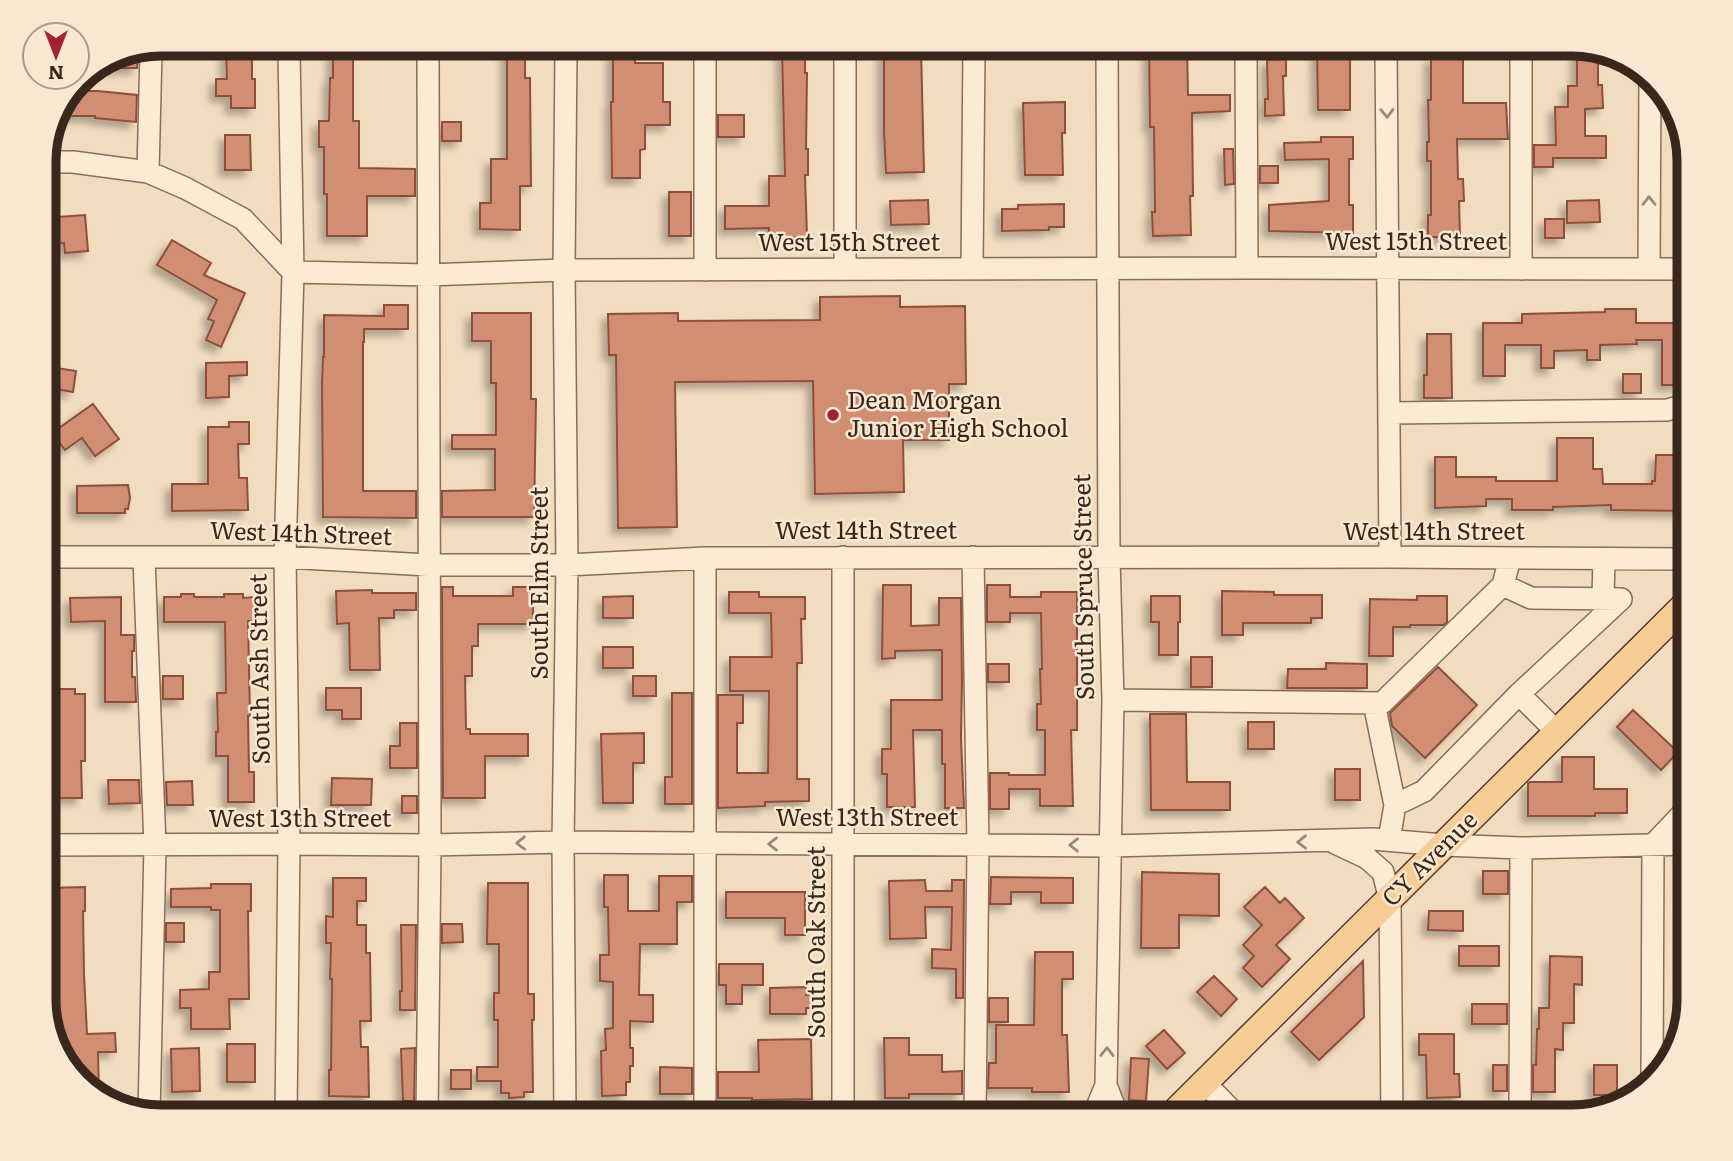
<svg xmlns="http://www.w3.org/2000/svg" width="1733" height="1161" font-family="Literata,serif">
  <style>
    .building { fill: #d28e73; stroke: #8d503b; stroke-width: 2; filter: url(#shadow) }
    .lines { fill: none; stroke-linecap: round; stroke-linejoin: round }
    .minor-casing { stroke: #8c6c57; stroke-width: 24 }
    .major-casing { stroke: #593b2b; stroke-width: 29 }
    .minor { stroke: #fbead4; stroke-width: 21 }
    .major { stroke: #f8cc95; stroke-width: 26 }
    .oneway { stroke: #9a8878 }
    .poi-dot { fill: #a02234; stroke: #f8e7d1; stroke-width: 2.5 }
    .labels { text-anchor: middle; stroke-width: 5; stroke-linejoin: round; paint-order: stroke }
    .street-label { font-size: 24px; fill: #3a271c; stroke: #f8e7d1 }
    .poi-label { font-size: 24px; fill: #3a271c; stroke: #f8e7d1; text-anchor: start }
    .rim { fill: none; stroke: #3a271c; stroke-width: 9 }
  </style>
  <defs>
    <filter id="shadow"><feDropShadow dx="-6" dy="6" stdDeviation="3.5" flood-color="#0004"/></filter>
  </defs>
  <rect width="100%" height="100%" fill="#f1dcc0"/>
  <!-- building -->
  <path class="building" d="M1577,45l21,7v33h4l1,23 -18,1v27h21v22h-53v9h-19v-22h22l-1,-38h13v-21h9z
    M1149,46h38l1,49h42v16l-38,2 1,83h-3l1,39 -38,1 -1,-24h3l-1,-85h-4z
    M805,48v25h2l-1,76h2v26h-3l2,62 -38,1v-10l-44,1v-23h44v-30h16l-3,-127z
    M884,48h37l3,124 -38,1 -2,-41z
    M635,49v14h28v39h7v23h-25v24l-5,1v28h-28l-1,-76h2v-52z
    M1317,49h33v61h-32z
    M507,50h18v28h5l1,108h-11v44l-40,-1v-26h11v-44h16z
    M333,51h20v70h6v47l56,1v27h-48v40h-40v-42h-3v-47h-5v-26h10l1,-43h3z
    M134,52h4l-1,16h-44l23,-15z
    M226,52h26v27h3v29h-24v-12h-15v-17h11z
    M1431,57h32v46h43l2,36h-51l1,40h5l1,22h-5l1,36h-32v-22h3v-54h-4v-19h2l-1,-42h3z
    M1286,59v17h-3l1,39 -19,1v-17h3l-1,-39z
    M72,91h26l39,4 -1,27 -41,-4v-2h-34z
    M1065,102v31h-3l1,42h-38l-2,-72z
    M718,115h26v22h-26z
    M442,122h19v19h-19z
    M225,135h25l1,35h-26z
    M1321,137h32v22h-4v46h4v28l-84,-2v-26l60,-4v-42l-44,1 -1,-17 37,-1z
    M1224,149h9l1,35 -9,1z
    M1260,166h18v17h-18z
    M669,192h22v44h-22z
    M928,200l1,24 -38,1 -1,-24z
    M1599,200l1,22 -33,1v-22z
    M1064,204v23h-15v3l-47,1v-22h16v-4z
    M85,215l3,36 -23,2 -1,-10 -20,1v-26z
    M1545,219h19v19h-19z
    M172,240l39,23 -7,12 41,18 -24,54 -15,-7 8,-19 -6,-2 9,-19 -60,-35z
    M900,296v11l65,-1 1,78h-17v56h-46l1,52 -89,2 -2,-113 -138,1 2,145 -59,1 -2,-173h-7l-1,-41 70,-1v8l142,-1v-23z
    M384,305h24v24h-44v13h-1v149h53v27l-93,-1 -1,-134 1,-26h1v-42l60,1z
    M1605,309h31v14h40v22h13v21h-8v19h-19v-45h-26l1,4 -37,1v15h-13v-10l-33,1v17h-13v-23h-36v31h-22v-53h39v-9l83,-2z
    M472,313h59v86h5l-2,118h-92v-26l53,-1v-41h-43v-14h44v-52h-5v-42h-19z
    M1427,334h24l1,64h-28v-23h3z
    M247,362v13l-18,1v21l-23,1v-35z
    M44,366l32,5 -3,21 -17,-3 -4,26 -8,-1z
    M1623,374h18v19h-18z
    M93,404l26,35 -24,17 -13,-18 -17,12 -13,-17z
    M229,422h20v22h-11l1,34h8l1,32 -76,1v-27h36v-57h21z
    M1557,438h36v31h9l1,15h49v-3h3l1,-26h30v27h3v29l-78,-1v-5l-58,2v3h-41v-11h-26v7l-51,2v-51h21v20h40v4h61z
    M128,485l2,13 -2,11h-3v4h-48v-27z
    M883,585h28v41l28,-1v-27h22l1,84 -1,57 3,69h-19v-44h-3v-34h-29l2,77h-28v-33h-5v-25h9v-49h51v-50l-47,1v7l-13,1z
    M987,585h23v12h31v-5h36v138h-6l2,76h-33v-17h-31v20h-19v-36h19v2h36v-45h-8v-26h4l-1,-35h2l-1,-56h-31v9h-23z
    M442,587h11v9h60v-9h20v37h-55v22h-6v30h-7l1,53h4v5h58v22h-43v42h-42z
    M372,590v3h44v17h-22v8h-15l1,52h-30l-1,-47 -12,1 -1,-33z
    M1222,591l52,1v3h48v23h-11v5h-68v12h-21z
    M729,592h30v5h46v22h-4l1,44h-5v116h12v22l-44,1v4l-47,2v-113h25v28h-6v50h31l1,-82h-39v-34h42l-1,-44h-42z
    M181,594h13v3h30v-3h19v4l11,-1v24h-6l2,95h-2l1,56h5v30h-26v-46h-12v-24h2l-1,-39h9l-1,-71h-61v-25h17z
    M633,596v22h-30v-21z
    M1151,596h29v26h-2v33h-19v-33h-8z
    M1417,596h30v26l-3,3h-34v2h-17v29h-24l1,-57 47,1z
    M121,597v38h13v16h-2v26h3l1,25h-31v-81l-34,1 -1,-24z
    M603,647h30v21h-30z
    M1191,657h21v30h-21z
    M1326,663l41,1v24h-80l1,-19h38z
    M988,664h21v18h-21z
    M1438,667l39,38 -52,53 -33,-32 -2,-13z
    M163,676h20v23h-20z
    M633,676h23v20h-23z
    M326,688h35v31h-19v-9h-16z
    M49,689h26v5h10v67h-4l1,37h-38v-24h4z
    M672,693h20v111h-27v-27h7z
    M1633,710l45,42 -17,18 -44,-43z
    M1150,714h36l1,68h43v28h-79z
    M1248,722h26v27h-26z
    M400,723h17v45h-27v-22h10z
    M644,733v30h-11v40h-30l-2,-69z
    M1562,757h32v32h33v24h-32v3h-67v-33l2,-1h32z
    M1335,769h25v31h-25z
    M332,778l40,1 -1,26h-40z
    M108,780h31l1,23 -31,1z
    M192,781l1,24h-26l-1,-23z
    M402,796h15v17h-15z
    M1483,871h25v23h-25z
    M1142,872l77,2v42l-40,-1v33h-38z
    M604,875h24v36h31v-35h33v26h-15v42h-37l-1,51h14v27l-23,-1v27h3v18h-3v16h-4v13l-24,1 -1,-45 5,-1 -1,-21 8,-1v-46l-13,-1v-26h9l-1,-48h-4z
    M991,877l82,1v25h-32v-11h-30v12h-21z
    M333,878h33v23h-9v24h9v28h4l1,68h-11l1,26h7l1,50 -40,-1v-26h2l1,-91h-2l1,-36h-5v-27l7,1z
    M925,880l1,11h26v-11h12l-1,118h-7v-29l-24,-1v-19l19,1 1,-43h-27l1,31 -36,1 -1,-58z
    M488,883h40v111h6v26h-2l1,72h-9v5l-15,1v-5h-8v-12h-24v-14h21v-47h-4v-27h5v-49h-12v-2z
    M211,884h40v27h-3l1,88h-20l1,30h-39v-21h-11v-18l29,-1v-17h11v-62h-9v-3h-40v-18l40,-1z
    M85,887v24h-2l1,64 3,59 28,-1 1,19h-18l1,46 -4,-1 -36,-39 -10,-34v-25h-2l-1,-69h2l-1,-42z
    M1265,887l15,16 5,-5 19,20 -28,27 14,14 -28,28 -19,-19 11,-12 -11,-11 19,-20 -18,-18z
    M726,892h79v43h-20v-17h-59z
    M1429,911h34v20l-35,-1z
    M166,923h18v19h-18z
    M442,924h20l1,18 -21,1z
    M401,925h15l-1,85h-15v-19h2z
    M1459,946h40v20h-40z
    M1035,952h38v27h-11v56h5l2,57h-37v-4h-44l1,-25h7v-38h38z
    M1550,956l32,1v28l-8,-1v39h-11v27l-8,-1v43h-22v-27h3l1,-36h2v-21h10z
    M1363,961l1,56 -45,43 -28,-28z
    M719,964h44v21h-21v19h-16v-19h-7z
    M1214,976l23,23 -16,17 -24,-24z
    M806,987v8h5v13h-5v6h-36v-26z
    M989,998h19v24h-19z
    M1472,1004h35v20h-35z
    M1164,1030l21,23 -18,16 -21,-23z
    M1419,1034h35v40h5l1,23 -33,1 -1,-43h-7z
    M884,1038h25v17h33v17l20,-1v23h-53v4h-24z
    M811,1039l1,60 -60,1v-2h-34v-26h41l-1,-32z
    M227,1044h28v38h-28z
    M199,1048l1,43 -28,1 -1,-43z
    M415,1048l-1,53h-11l-2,-52z
    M1131,1058l18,1 -3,42 -17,-1z
    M1493,1065h14v26h-14z
    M1594,1065h23v30h-23z
    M660,1067l32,1v26h-32z
    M451,1070h20v19h-20z"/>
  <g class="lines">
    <defs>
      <path id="minor" d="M1521,44v225
        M1386,45l4,512
        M1246,46l1,222
        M845,48v221
        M44,162h29l75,10 37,16 58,31 50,53 135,3 136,-5 683,-2 442,1
        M148,172l3,-120
        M972,269l2,-222
        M1649,269l1,-192
        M705,270v-221
        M1389,413l278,-3 18,-5 4,-5
        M44,557h241l143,8h139l138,-7 685,-1 299,2
        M843,557v560
        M973,557l5,288 -3,272
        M144,558l11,288 -6,268
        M705,558v559
        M1503,585l28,13 90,1 -102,95 38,38
        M1603,598l1,-39
        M1113,700l269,3 121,-118 7,-27
        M1374,703l21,102
        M1389,840l6,-35 29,-14 95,-97
        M1335,843l32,15 16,14 7,28 2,217
        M44,845l245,-1 141,1 133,-3 548,4 262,-7 70,6 78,3 168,-4
        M1652,1082l1,-237 36,-38
        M1205,1083l33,34
        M1106,1085l8,21 8,11
        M286,1117l3,-273 -4,-287 8,-285 -4,-221
        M427,1117l3,-272 -2,-794
        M565,1117l-2,-275 4,-277 -3,-295 2,-220
        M1093,1117l13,-32 7,-385 -4,-142 -2,-511
        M1520,1117l1,-269"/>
      <path id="major" d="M1170,1117l519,-516"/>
    </defs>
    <!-- minor casing -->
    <use href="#minor" class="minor-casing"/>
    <!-- major casing -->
    <use href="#major" class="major-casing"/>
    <!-- minor -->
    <use href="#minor" class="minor"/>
    <!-- major -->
    <use href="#major" class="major"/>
  </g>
  <!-- one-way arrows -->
  <defs><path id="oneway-chevron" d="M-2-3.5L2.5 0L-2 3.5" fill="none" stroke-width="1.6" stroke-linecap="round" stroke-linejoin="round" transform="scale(1.75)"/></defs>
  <g class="oneway">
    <use href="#oneway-chevron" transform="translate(1387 113) rotate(89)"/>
    <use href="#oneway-chevron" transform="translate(1649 201) rotate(-90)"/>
    <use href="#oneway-chevron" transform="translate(1302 842) rotate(179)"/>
    <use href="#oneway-chevron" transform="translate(521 843) rotate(179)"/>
    <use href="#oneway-chevron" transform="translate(773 844) rotate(180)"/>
    <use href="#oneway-chevron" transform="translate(1074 845) rotate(-180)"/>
    <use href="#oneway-chevron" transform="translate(1107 1052) rotate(-89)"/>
  </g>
  <!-- markers -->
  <circle class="poi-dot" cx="833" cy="415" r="7"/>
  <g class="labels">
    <!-- street labels -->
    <g class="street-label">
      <text x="1416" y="250">West 15th Street</text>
      <text x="849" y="251">West 15th Street</text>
      <text x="866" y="539">West 14th Street</text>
      <text x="1434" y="540">West 14th Street</text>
      <text transform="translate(301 534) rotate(2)" y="8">West 14th Street</text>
      <text transform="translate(540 583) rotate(-90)" y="8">South Elm Street</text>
      <text transform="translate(1084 587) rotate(-91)" y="8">South Spruce Street</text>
      <text transform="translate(260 669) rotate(-91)" y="8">South Ash Street</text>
      <text x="867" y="826">West 13th Street</text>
      <text x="300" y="827">West 13th Street</text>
      <text transform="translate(1430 859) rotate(-45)" y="8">CY Avenue</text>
      <text transform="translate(817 942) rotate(-90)" y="8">South Oak Street</text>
    </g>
    <!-- poi labels -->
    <g class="poi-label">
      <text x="847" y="409">Dean Morgan<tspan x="847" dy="28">Junior High School</tspan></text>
    </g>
  </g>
  <!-- crop -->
  <path d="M0 0H1733V1161H0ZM161 56H1572A105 105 0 0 1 1677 161V1000A105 105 0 0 1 1572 1105H161A105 105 0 0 1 56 1000V161A105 105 0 0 1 161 56Z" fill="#f8e7d1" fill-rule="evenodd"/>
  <path class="rim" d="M161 56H1572A105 105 0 0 1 1677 161V1000A105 105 0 0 1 1572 1105H161A105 105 0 0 1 56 1000V161A105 105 0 0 1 161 56Z"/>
  <!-- north arrow -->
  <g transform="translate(56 56) rotate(180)"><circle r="33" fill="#f8e7d1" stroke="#ac9a89" stroke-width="2"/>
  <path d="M0-5L12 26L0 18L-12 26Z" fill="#a02234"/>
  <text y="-10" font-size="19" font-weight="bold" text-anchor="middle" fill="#3a271c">N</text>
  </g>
</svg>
